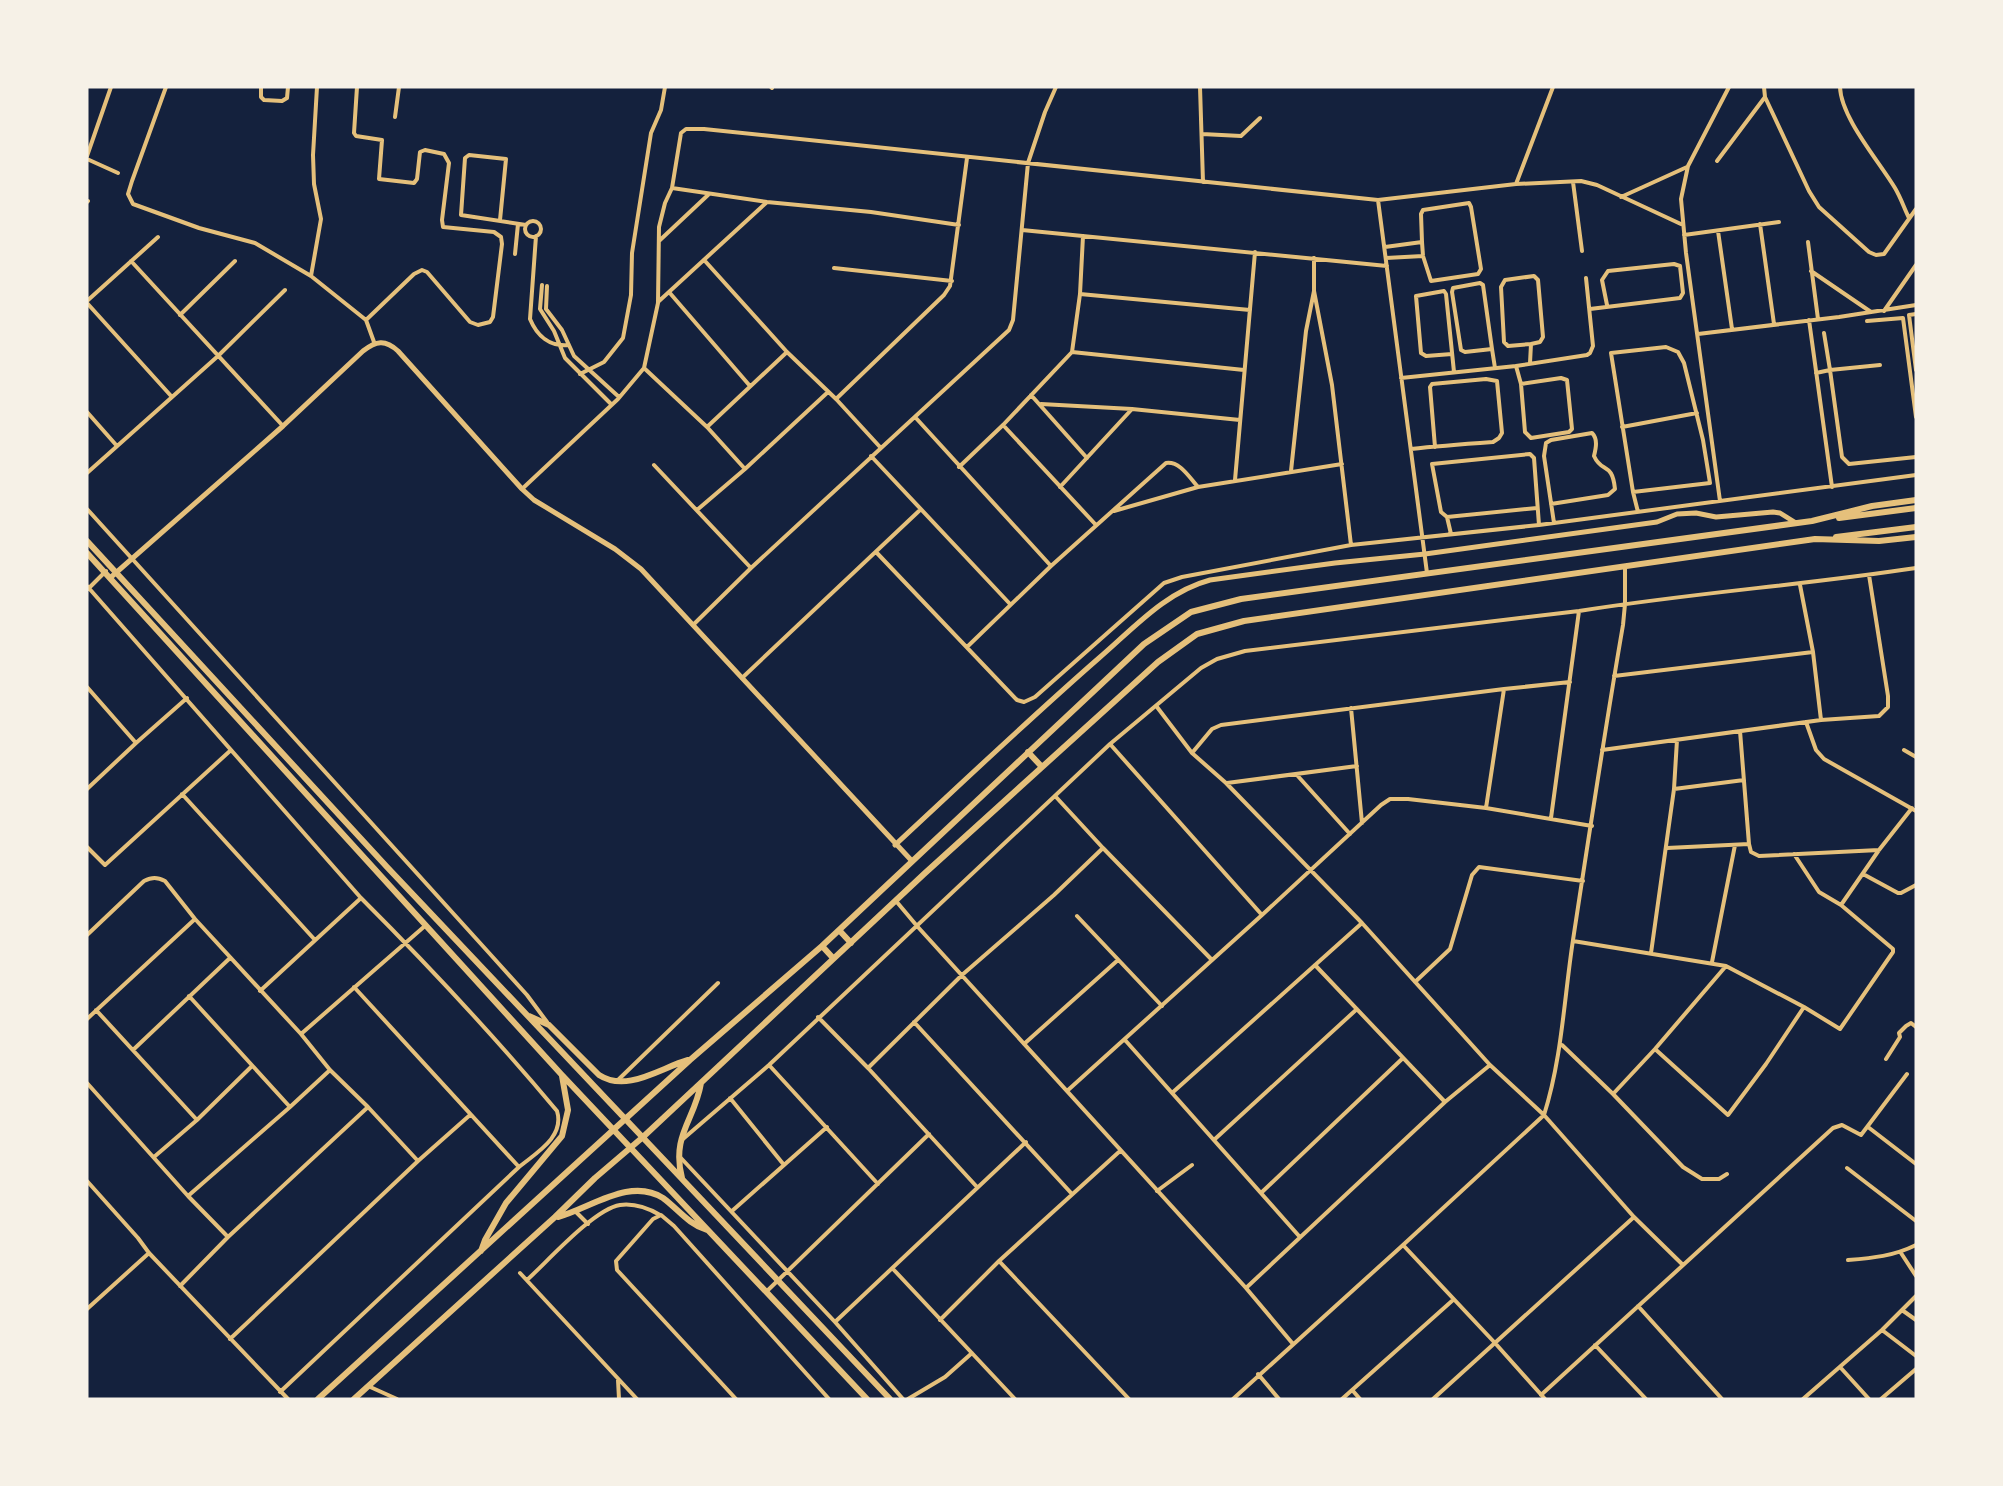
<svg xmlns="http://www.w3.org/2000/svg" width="2003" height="1486" font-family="'Public Sans',sans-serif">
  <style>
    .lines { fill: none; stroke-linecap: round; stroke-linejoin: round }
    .minor { stroke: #e5c07b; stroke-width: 4 }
    .tertiary { stroke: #e5c07b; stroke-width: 5 }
    .secondary { stroke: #e5c07b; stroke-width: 6 }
  </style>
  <rect width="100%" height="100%" fill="#14213d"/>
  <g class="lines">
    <!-- minor -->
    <path class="minor" d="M166,87l-34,94 -4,13 5,10 66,24 56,15 56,33 55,44 8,22
      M261,87v10l3,3 18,1 5,-3 1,-11
      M357,87l-3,46 2,3 26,4 -3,39 35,4 3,-4 3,-27 5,-2 19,4 5,9 -7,57 1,7 51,5 7,5 1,7 -9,73 -3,5 -12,3 -8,-3 -43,-50 -5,-2 -8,4 -48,46
      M771,87l1,1
      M1200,87l3,95
      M1764,87l1,10 44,94 10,16 50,45 7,3 8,-1 32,-45
      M1840,87c1,31 39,74 55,101 6,10 9,20 14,30
      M395,117l4,-30
      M1202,134l39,2 19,-18
      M87,156l24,-69
      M87,159l31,14
      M1717,161l48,-64
      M1573,182l9,69
      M1516,184l37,-97
      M672,188l95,14 104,10 88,13
      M1621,197l66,-30
      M1378,200l49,373
      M87,202l1,-1
      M500,220l6,-61 -37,-4 -4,3 -4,57 65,10
      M525 229a8 8 0 1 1 16 0a8 8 0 1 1-16 0Z
      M1760,224l14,100
      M1022,230l365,36
      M1718,231l14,98
      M1684,235l95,-13
      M536,236l-6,83c7,17 20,28 39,26
      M659,241l49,-46
      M1808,242l10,77
      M1385,247l37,-5 -1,-28 2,-4 46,-7 2,4 10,62 -3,5 -47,7 -8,-25 -1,-14
      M515,254l3,-30
      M1386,258l37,-2
      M131,261l152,165
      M705,261l82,91 49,47 44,48
      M834,268l118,13
      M1811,271l60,41
      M311,276l10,-57 -7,-35 -1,-29 4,-68
      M542,285l-2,24 14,22 11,27 46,46
      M547,286l-1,23 16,21 12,26 45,41
      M1314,291l18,94 19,160
      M669,292l81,94
      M1080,294l170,16
      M87,301l71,-64
      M658,302l109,-100
      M87,303l85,94
      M1590,309l90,-11 3,-5 -3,-27 -6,-2 -66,7 -6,9 5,25
      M1884,311l32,-46
      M1916,314l-7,1 7,55
      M180,315l55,-54
      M1809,320l23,167
      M1867,321l36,-3 13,99
      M1824,333l6,37 50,-5
      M1698,334l141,-17 77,-12
      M1492,349l-9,-64 -3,-2 -27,5 -1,4 9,58 4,2 27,-3 3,19
      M1072,352l172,18
      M1452,354l-26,2 -5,-3 -5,-57 28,-5 2,3 8,78
      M1530,363l1,-19 9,-2 3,-5 -5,-57 -4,-4 -29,4 -4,7 3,55 4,4 23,-2
      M1516,366l5,18 4,48 6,6 38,-6 3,-3 -5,-49 -6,-2 -40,6
      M644,368l63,59 38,42
      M1816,373l14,-3 12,87 7,7 67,-7
      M580,374l24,-12 19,-24 8,-43 1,-42 19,-120 10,-23 4,-23
      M1401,378l115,-12 71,-11 3,-2 3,-7 -7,-68
      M1031,395l56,63
      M836,399l108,-104 6,-9 17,-128
      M1041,404l91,5 108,11
      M87,412l30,34
      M915,417l136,149
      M1003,425l93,100
      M707,427l80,-75
      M1622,427l75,-14
      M1411,449c27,-3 54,-5 82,-7l6,-4 3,-5 -5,-52 -11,-2 -54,5 -2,3 5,60
      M871,456l139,148
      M654,465l97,103
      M959,467l44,-42 69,-73 8,-58 3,-58
      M1291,471l15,-140 8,-40v-33
      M87,473l131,-117 67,-66
      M1235,480l20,-228
      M1060,487l72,-78
      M522,489l96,-90 26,-31 14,-65 1,-76 6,-24 7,-15 9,-55 5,-4h18l674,71 138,-16 65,-3 16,4 86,40
      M1633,492l-22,-139 55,-6 12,5 6,11 19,77 7,43 -77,9 5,20
      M1720,501l-34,-248 -5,-54 7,-33 41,-79
      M1551,504l57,-9 7,-6c-3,-28 -13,-15 -21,-33 2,-8 4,-17 -2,-23l-41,7 -5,3 -2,13 10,67
      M87,509l403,445 37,41 20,27
      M697,510l48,-41 83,-77
      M1114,511l84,-24 144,-23
      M1447,517l-6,-5 -9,-48 98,-10 4,4 5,67
      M1451,534l-4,-17 90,-9
      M876,552l141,148 7,2 11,-5 129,-114 18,-6 169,-32 188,-20 377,-50
      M1800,585l13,67 8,68
      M87,586l274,312c68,68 134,139 196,213 8,26 -21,42 -38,56l-239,225
      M88,589l18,-18
      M693,625l58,-57 258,-238 4,-10 15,-157 17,-51 11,-25
      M967,647l84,-81 115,-103c14,-2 23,14 32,24
      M1614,676l199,-24
      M742,678l178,-168
      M87,687l49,56
      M1157,707l35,46 34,30 136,140 128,142 54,50 90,102 49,48
      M1351,708l11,115
      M1806,722l10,28 8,9 92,52
      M1740,731l9,113 2,8 8,4 120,-6
      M1110,744l152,171
      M1602,750l219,-30 58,-4 9,-9v-11l-19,-121
      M1904,750l12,7
      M1192,753l20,-24 9,-4 283,-36 66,-7
      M1296,774l54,60
      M1227,783l130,-17
      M87,789l49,-46 51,-45
      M1674,789l70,-9
      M182,794l133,146
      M1056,797l47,51 109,112
      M1486,808l18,-119
      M1551,818l28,-207
      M87,847l18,18 126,-115
      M1667,848l82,-4
      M1863,874l35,19h3l15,-8
      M896,901l21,25 329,362 47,56
      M1841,905l38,-55 33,-42
      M1077,916l85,90
      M87,935l57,-54c8,-4 13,-4 21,0l30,38 106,115 29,36 38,37 50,54
      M1573,941l153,25 78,41 36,22 53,-77v-3l-52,-44 -22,-13 -25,-38
      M1651,953l23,-164 3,-49
      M1712,962l23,-117
      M1315,965l130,137
      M1415,982l35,-33 22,-74 7,-8 104,14
      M354,987l165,180
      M260,991l101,-93
      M189,996l101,111
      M96,1010l101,110
      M818,1017l50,51 109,119
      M87,1019l108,-100
      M914,1022l158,172
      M301,1034l125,-109
      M1125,1040l174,196
      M1024,1044l94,-84
      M1562,1045l51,49 70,73 19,12h17l8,-5
      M1655,1049l73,66 38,-51 38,-57
      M133,1050l97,-92
      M1886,1059l14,-22 -1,-4 7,-7 5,-3 5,4
      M769,1065l109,119
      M868,1068l94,-93 92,-80 49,-47
      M618,1080l100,-97
      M87,1083l101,113 40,41
      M1067,1091l195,-176 119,-110 9,-6h18l78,9 106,18
      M1172,1093l190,-170
      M1613,1094l42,-45 71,-83
      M730,1098l54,67
      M1868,1127l48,37
      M683,1139l86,-74 341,-321 91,-76 16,-9 28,-8 334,-40c112,-18 225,-26 337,-43
      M1215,1139l142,-130
      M154,1157l43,-37 54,-53
      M680,1157l155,165 68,77
      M1847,1168l69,53
      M87,1181l51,57 11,15 139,146
      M1157,1191l35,-26
      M1261,1193l142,-135
      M188,1196l102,-89 40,-37
      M732,1211l95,-84
      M576,1212l12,12
      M1403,1245l92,98 50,56
      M1901,1253l15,23
      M1848,1260c25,-2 46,-4 68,-15
      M999,1261l130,138
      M893,1269l122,130
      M520,1273l117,126
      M527,1280c21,-19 67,-71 93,-75 15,-2 28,3 40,10
      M180,1286l48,-49 140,-130
      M1246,1288l199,-186 45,-37
      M766,1292l163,-158
      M1638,1306l84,93
      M87,1309l62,-56
      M1902,1310l14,10
      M940,1320l59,-59 121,-110
      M835,1322l191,-180
      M1882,1330l34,26
      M230,1339l188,-178 52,-46
      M1595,1345l51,54
      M1840,1367l29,32
      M1258,1374l21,25
      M618,1380l1,19
      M368,1386l29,13
      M1353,1391l7,8
      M1541,1395l292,-267 9,-3 19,10 46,-61
      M736,1399l-119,-129 -1,-9 37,-42 8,-4 13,11 155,173
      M908,1399l37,-22 27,-24
      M1233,1399l170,-154 141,-130c18,-57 20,-116 29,-175 16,-105 32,-211 50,-315l2,-21v-37
      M1342,1399l111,-99
      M1433,1399l201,-182
      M1803,1399l79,-69 34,-34
      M1881,1399l35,-30"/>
    <!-- tertiary -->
    <path class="tertiary" d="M110,578l173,-152 80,-75c13,-10 22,-12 35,0l124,138 12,11 81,49 26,20 270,291
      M895,845c68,-63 134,-126 204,-187 34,-29 66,-66 111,-78l125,-17 90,-9 232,-32 20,-8 19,-1 20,4 57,-5 7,1 16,10"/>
    <!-- secondary -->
    <path class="secondary" d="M1839,518l77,-10
      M1836,537l80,-10
      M87,541l300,326 503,532
      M87,553l474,521 306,325
      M1028,752l14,15
      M839,930l12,13
      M822,946l11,12
      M529,1016l20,9 50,50c28,18 61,-7 89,-15
      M682,1178c-11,-43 13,-58 19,-95
      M558,1217c33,-9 72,-40 105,-19 15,11 25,26 44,32
      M481,1251l4,-11 21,-37 56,-67 6,-26 -6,-34
      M318,1399l372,-339 132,-114 322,-302 47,-32 50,-13 571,-78 60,-15 44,-6
      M354,1399l201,-182 40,-39 48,-41 281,-263 234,-212 39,-28 47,-13 571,-82 64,2 37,-4"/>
  </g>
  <!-- border -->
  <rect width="2003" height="1486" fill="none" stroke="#f6f1e7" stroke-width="177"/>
</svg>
